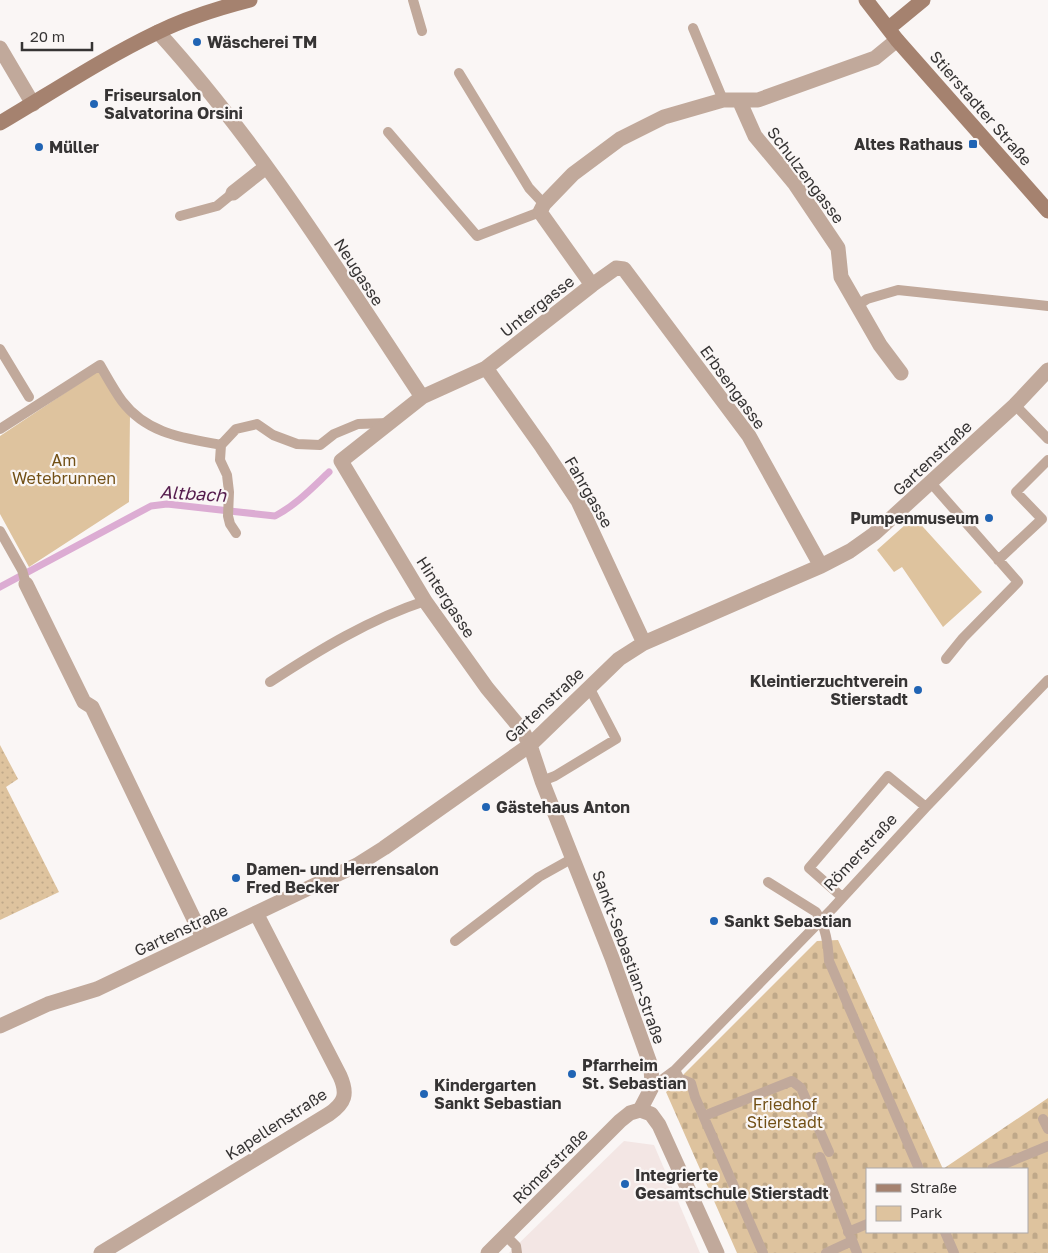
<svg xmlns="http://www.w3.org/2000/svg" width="1048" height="1253" font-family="'Golos Text',sans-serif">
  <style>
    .built { fill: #f3e6e4 }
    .grass { fill: url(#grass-dots) }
    .cemetery { fill: url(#cemetery-stones) }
    .park { fill: #dec39e }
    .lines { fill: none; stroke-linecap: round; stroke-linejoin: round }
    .stream { stroke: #dcacd3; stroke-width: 7 }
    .lane { stroke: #c1a99b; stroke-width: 10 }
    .street { stroke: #c1a99b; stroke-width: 15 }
    .secondary { stroke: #a5826f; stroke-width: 15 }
    .poi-dot { fill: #2064b4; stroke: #faf6f5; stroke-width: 2 }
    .labels { text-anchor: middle; stroke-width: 4.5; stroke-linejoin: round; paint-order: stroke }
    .poi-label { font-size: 16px; font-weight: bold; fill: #363434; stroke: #faf6f5; text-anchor: start }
    .street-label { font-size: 16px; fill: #363434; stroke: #faf6f5 }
    .park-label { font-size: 16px; fill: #725016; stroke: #faf6f5 }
    .water-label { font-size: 18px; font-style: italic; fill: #561d4e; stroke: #faf6f5 }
  </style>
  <defs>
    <pattern id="grass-dots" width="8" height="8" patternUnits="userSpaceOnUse" patternTransform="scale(1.25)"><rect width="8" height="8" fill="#dec39e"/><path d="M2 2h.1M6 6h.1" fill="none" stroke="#bfa889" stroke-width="1.8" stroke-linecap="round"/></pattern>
    <pattern id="cemetery-stones" width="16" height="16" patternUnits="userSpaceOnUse" patternTransform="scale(1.25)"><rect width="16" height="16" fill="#dec39e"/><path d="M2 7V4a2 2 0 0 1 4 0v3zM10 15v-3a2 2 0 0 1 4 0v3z" fill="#bfa889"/></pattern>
  </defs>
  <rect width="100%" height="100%" fill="#faf6f5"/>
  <!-- built -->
  <path class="built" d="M624,1141l30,4 46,108h-191z"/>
  <!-- grass -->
  <path class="grass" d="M0,745l18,34 -12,8 53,105 -59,28z"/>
  <!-- cemetery -->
  <path class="cemetery" d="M838,940l105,229h-76v63h160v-63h-84l105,-71v155h-311l-71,-161 151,-151z"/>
  <!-- park -->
  <path class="park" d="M101,369l29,45 -1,88 -100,65 -29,-53v-78z
    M914,517l68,75 -39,35 -41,-60 -8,5 -17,-22z"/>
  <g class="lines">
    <!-- stream -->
    <path class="stream" d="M0,587l151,-81 16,-2 108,12c21,-11 37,-28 54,-44"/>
    <!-- lane -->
    <path class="lane" d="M413,0l9,31
      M693,28l30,72
      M459,73l70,115 15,16
      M388,132l89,104 63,-24
      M180,216l37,-10 16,-13
      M858,305l9,-6 31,-9 150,16
      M0,349l29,48
      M1015,405l33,34
      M0,429l100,-64c7,12 14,25 22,36 25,33 62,37 99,44
      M931,483l87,99 -55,56 -17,21
      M0,531l22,39 4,14
      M236,533l-6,-9 -2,-8 1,-24 -2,-17 -7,-15 1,-15 15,-16 21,-5 16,11 24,9 23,1 14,-11 24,-10 31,-1
      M998,560l44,-41 -26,-27 32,-32
      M270,682c49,-32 100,-63 155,-81
      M542,781l13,-5 61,-37 -27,-52
      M768,882l48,30c10,15 12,32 13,49l90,208
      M842,897l-33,-29 79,-92 38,31
      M455,941l84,-64 34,-19
      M675,1070l4,8 12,5 4,14 68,156
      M652,1087l23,-17 157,-161 94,-102 122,-127
      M704,1116l88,-35 9,7 28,64
      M1043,1119l5,10
      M820,1157l37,96
      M992,1169l56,-23
      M848,1232l19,-8
      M945,1232l9,21
      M505,1235l11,11 1,7
      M826,1253l26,-12"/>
    <!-- street -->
    <path class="street" d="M158,32c101,111 181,240 264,365
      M0,48l33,56
      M739,100l16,36 40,48 43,64 3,29 39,68 21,28
      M233,193l33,-26
      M592,285l24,-17 8,1 125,167 72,130
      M486,368l56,79 36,54 66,142
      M26,584l58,118 8,5 111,231
      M0,1026l48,-22 49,-15 260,-124 27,-17 146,-103 89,-86 25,-16 177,-77 29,-15 24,-17 141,-129 33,-35
      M640,1110l12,-23 -1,-21 -39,-108 -70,-177 -12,-36 -8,-15 -35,-42 -62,-87 -84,-140 81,-64 64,-29 106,-83 -52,-73 4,-8 29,-30 47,-35 44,-22 59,-17h35l117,-42 22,-18
      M640,1110l11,4 8,11 58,128
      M101,1253l228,-139c16,-11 19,-20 11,-38l-84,-163
      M488,1253l132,-132 10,-8 10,-3"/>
    <!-- secondary -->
    <path class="secondary" d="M866,0l31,40 151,171
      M889,28l34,-28
      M0,123c51,-30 102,-64 156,-90 30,-15 63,-25 94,-33"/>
  </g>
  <!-- markers -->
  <g class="poi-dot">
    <circle cx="197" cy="42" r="5"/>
    <circle cx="94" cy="104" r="5"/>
    <rect x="968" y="139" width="10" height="10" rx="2.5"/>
    <circle cx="39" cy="147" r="5"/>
    <circle cx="989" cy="518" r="5"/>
    <circle cx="918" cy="690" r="5"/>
    <circle cx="486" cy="807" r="5"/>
    <circle cx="236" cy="878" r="5"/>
    <circle cx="714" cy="921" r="5"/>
    <circle cx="572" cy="1074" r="5"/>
    <circle cx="424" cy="1094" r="5"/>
    <circle cx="625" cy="1184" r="5"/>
  </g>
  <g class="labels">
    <!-- poi labels -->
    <g class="poi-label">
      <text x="207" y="48">Wäscherei TM</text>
      <text x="104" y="101">Friseursalon<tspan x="104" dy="18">Salvatorina Orsini</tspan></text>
      <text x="963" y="150" text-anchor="end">Altes Rathaus</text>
      <text x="49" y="153">Müller</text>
      <text x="979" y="524" text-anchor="end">Pumpenmuseum</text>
      <text x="908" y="687" text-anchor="end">Kleintierzuchtverein<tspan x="908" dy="18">Stierstadt</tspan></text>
      <text x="496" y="813">Gästehaus Anton</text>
      <text x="246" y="875">Damen- und Herrensalon<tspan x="246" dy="18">Fred Becker</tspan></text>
      <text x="724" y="927">Sankt Sebastian</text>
      <text x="582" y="1071">Pfarrheim<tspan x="582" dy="18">St. Sebastian</tspan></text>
      <text x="434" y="1091">Kindergarten<tspan x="434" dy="18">Sankt Sebastian</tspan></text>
      <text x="635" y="1181">Integrierte<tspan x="635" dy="18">Gesamtschule Stierstadt</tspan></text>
    </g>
    <!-- street labels -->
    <g class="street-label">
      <text transform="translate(981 108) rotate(49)" y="6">Stierstadter Straße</text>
      <text transform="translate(806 175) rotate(53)" y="6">Schulzengasse</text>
      <text transform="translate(359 272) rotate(57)" y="6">Neugasse</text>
      <text transform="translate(537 306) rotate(-38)" y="6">Untergasse</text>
      <text transform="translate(733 387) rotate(54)" y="6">Erbsengasse</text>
      <text transform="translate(932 458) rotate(-43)" y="6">Gartenstraße</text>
      <text transform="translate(589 492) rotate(60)" y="6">Fahrgasse</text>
      <text transform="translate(446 597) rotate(57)" y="6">Hintergasse</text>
      <text transform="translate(544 705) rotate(-43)" y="6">Gartenstraße</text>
      <text transform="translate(860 852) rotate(-47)" y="6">Römerstraße</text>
      <text transform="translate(181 930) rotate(-25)" y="6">Gartenstraße</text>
      <text transform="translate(629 957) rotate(70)" y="6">Sankt-Sebastian-Straße</text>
      <text transform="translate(276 1124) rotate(-33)" y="6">Kapellenstraße</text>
      <text transform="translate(550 1166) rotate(-45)" y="6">Römerstraße</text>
    </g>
    <!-- park labels -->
    <g class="park-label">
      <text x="64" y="466">Am<tspan x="64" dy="18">Wetebrunnen</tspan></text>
      <text x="785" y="1110">Friedhof<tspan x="785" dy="18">Stierstadt</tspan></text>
    </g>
    <!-- water labels -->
    <g class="water-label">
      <text transform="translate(193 494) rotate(3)" y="6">Altbach</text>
    </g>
  </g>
  <!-- legend -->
  <rect x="866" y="1168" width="162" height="65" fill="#faf6f5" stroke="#aca8a8"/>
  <rect x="876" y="1184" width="25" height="8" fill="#a5826f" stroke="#aca8a8"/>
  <text x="910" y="1193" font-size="15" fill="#363434">Straße</text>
  <rect x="876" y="1206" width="25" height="15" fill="#dec39e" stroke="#aca8a8"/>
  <text x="910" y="1218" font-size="15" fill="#363434">Park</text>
  <!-- scale -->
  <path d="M22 42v8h70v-8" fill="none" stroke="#363434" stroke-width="2.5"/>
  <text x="30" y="42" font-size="15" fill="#363434" stroke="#faf6f5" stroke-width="4" paint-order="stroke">20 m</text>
</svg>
